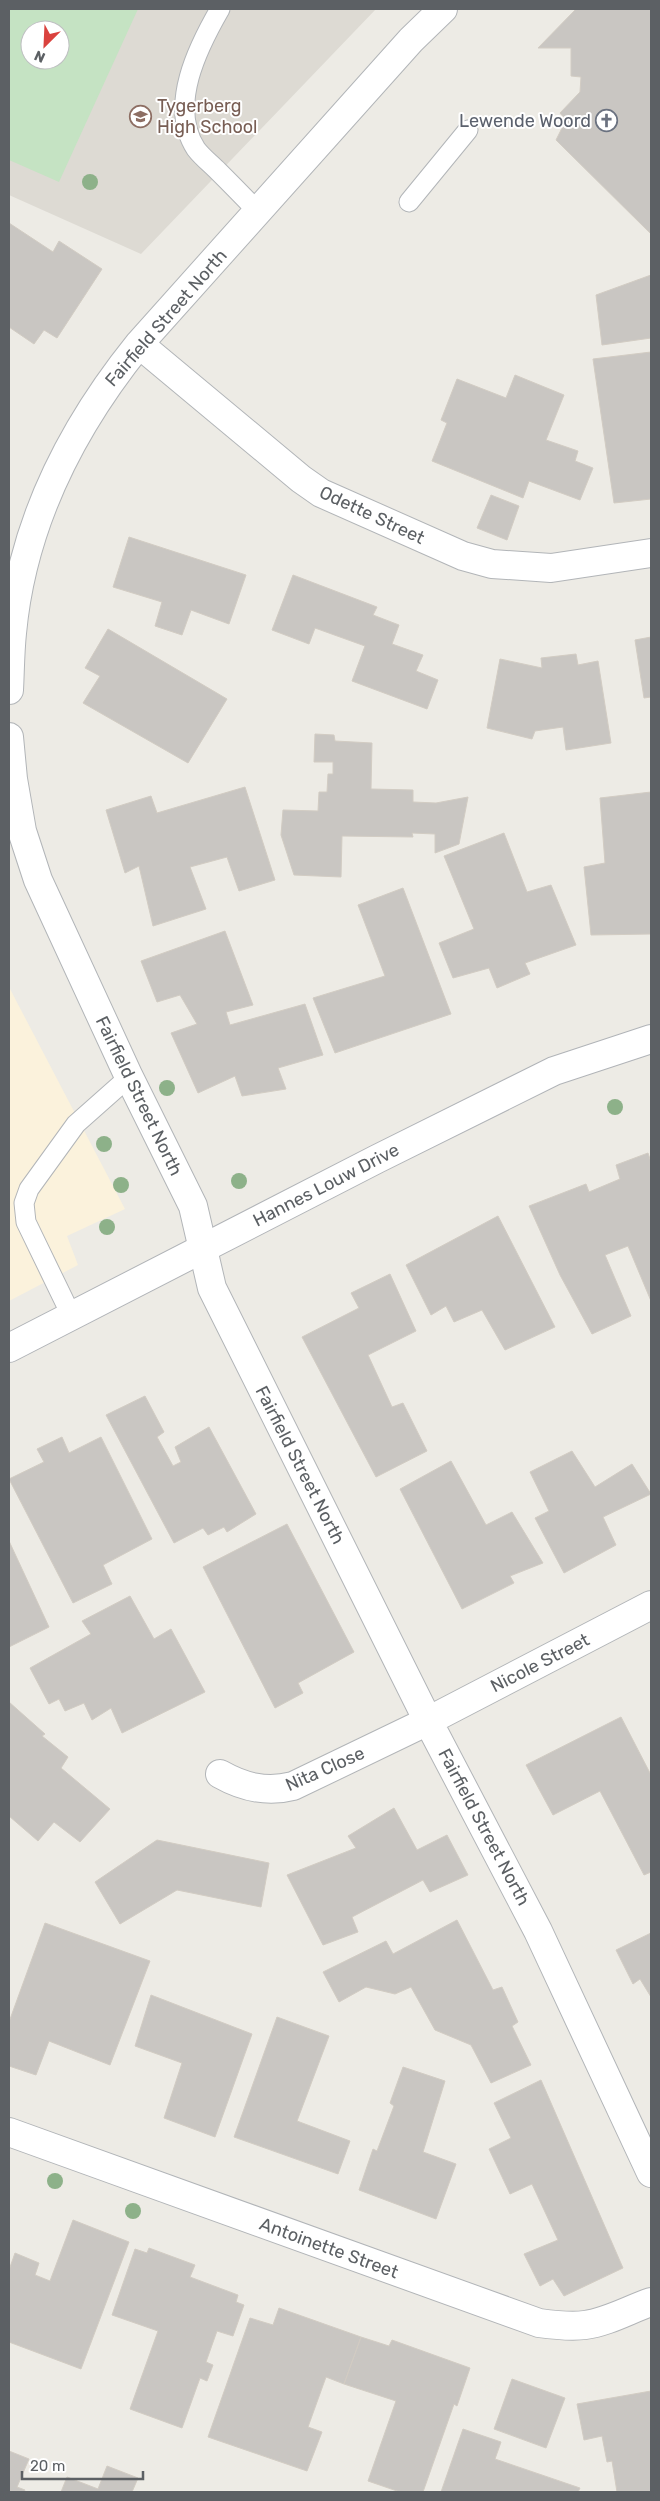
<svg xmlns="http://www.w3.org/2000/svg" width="660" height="2501" font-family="Rubik,sans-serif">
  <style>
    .commercial { fill: #fbf2dc }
    .education { fill: #dddad3; fill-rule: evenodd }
    .green { fill: #c5e3c3; fill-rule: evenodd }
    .building { fill: #c9c6c2; stroke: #d2ccc3 }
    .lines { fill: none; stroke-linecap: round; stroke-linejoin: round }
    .lane-casing { stroke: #b2b5b8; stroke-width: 21 }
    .street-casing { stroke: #b2b5b8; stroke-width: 30 }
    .secondary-casing { stroke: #b1b4b8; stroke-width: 30 }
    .lane { stroke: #fff; stroke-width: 19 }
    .street { stroke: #fff; stroke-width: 28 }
    .secondary { stroke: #fff; stroke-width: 28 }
    .tree { fill: #8db189 }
    .labels { text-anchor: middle; stroke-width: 4; stroke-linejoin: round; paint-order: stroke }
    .education-label { font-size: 18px; fill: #785e54; stroke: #fff; text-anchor: start }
    .worship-label { font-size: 18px; fill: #5b616d; stroke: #fff; text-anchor: end }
    .street-label { font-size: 18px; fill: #5c6064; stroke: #fff }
  </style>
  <rect width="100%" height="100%" fill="#edebe5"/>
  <!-- commercial -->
  <path class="commercial" d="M9,987l116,222 -58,27 11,29 -69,36z"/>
  <!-- education -->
  <path class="education" d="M9,9h367l-235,245 -132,-59zM30,30h30v30h-30z"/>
  <!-- green -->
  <path class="green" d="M9,9h129l-79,173 -50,-22zM30,30h30v30h-30z"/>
  <!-- building -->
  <path class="building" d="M576,9h75v225l-95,-94 7,-14 -2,-2 4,-5 -5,-6 20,-21 1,-15 -10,-1v-28h-33z
    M9,223l44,29 6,-11 43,28 -45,69 -13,-8 -10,14 -25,-17z
    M651,275v63l-49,7 -6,-50z
    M651,352v147l-37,4 -21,-144z
    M515,375l49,20 -18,45 32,11 -3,10 18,7 -13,32 -51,-19 -6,17 -91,-37 15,-38 -6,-3 16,-41 49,19z
    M491,495l28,11 -12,34 -30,-12z
    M129,537l117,38 -17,49 -38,-14 -9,25 -27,-9 7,-24 -49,-15z
    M293,575l84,32 -4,8 26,10 -7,19 31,11 -7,16 22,9 -11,29 -75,-28 13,-35 -50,-18 -6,16 -37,-14z
    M108,629l119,70 -39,64 -105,-60 17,-27 -15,-8z
    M651,637v60l-7,1 -9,-58z
    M576,654l2,11 20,-4 13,82 -45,7 -3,-23 -28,4 -3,8 -45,-11 13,-69 42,9 -1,-10z
    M315,734l19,1 1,6 37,2 -1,46 42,1v12l23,1 32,-6 -9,47 -24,9v-19l-23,-1 1,4 -71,-1 -1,41 -47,-2 -13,-40 2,-25 35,1 1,-19h8l1,-18h5v-12h-19z
    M245,787l30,93 -36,11 -12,-34 -37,10 16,42 -53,17 -14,-60 -14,7 -19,-63 45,-14 6,17z
    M651,792v142l-60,1 -7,-68 21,-4 -5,-65z
    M504,833l23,59 24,-7 25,60 -51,18 5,11 -33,14 -8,-20 -36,10 -14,-35 35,-14 -30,-73z
    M403,888l48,126 -116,39 -22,-55 72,-22 -27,-71z
    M225,931l28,74 -27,7 4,13 75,-21 18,51 -45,13 8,21 -44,7 -7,-20 -37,17 -27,-60 26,-9 -17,-29 -23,7 -16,-41z
    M648,1153l3,9v139l-23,-55 -23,9 26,61 -39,18 -32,-59 -31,-69 57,-22 3,8 31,-13 -4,-14z
    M498,1216l57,111 -50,23 -23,-40 -28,12 -8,-16 -15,9 -25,-50z
    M390,1274l26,57 -48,24 24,52 11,-4 24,48 -51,26 -74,-140 57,-29 -8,-15z
    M145,1396l19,36 -7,5 16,29 8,-4 -6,-15 34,-20 47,87 -29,18 -3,-5 -16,8 -5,-7 -29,15 -68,-128z
    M62,1437l7,16 32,-16 51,102 -49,26 9,19 -39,19 -64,-124 35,-17 -7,-13z
    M572,1451l23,36 37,-23 19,30 -48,23 13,28 -52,28 -29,-55 14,-7 -19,-39z
    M451,1461l35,64 26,-13 31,51 -33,13 4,7 -52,26 -62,-120z
    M287,1524l67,128 -56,31 5,10 -28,15 -72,-141z
    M9,1541l40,86 -40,20z
    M130,1596l24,43 17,-10 34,63 -83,41 -11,-25 -19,12 -8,-17 -19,8 -6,-12 -10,5 -19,-36 61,-34 -9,-13z
    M9,1702l36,32 -3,2 26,21 -7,11 49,41 -30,33 -26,-20 -16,19 -29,-25z
    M621,1717l30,58v97l-7,3 -44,-84 -47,24 -27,-50z
    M394,1808l23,42 30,-15 21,40 -38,17 -7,-12 -71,37 6,15 -35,13 -36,-70 69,-27 -8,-12z
    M157,1840l112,23 -8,44 -84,-17 -57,34 -25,-42z
    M457,1920l36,70 9,-3 16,35 -6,4 19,39 -40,18 -20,-38 -36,-15 -24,-43 -16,7 -29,-7 -27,15 -16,-30 63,-31 7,13z
    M45,1923l105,38 -40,104 -61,-24 -13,34 -27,-9v-44z
    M651,1933v64l-11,-18 -7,5 -17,-34z
    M151,1995l101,39 -37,103 -51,-19 18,-55 -47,-17z
    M277,2017l52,19 -32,85 53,20 -12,33 -104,-37z
    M403,2067l42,14 -22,71 33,12 -20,55 -77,-29 14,-41 4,2 17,-45 -4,-3z
    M541,2080l82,188 -59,28 -11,-17 -13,7 -16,-32 34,-14 -26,-56 -22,10 -21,-45 22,-11 -17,-35z
    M73,2220l56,22 -48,127 -72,-27v-72l6,-17 24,10 -4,12 15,6z
    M149,2248l46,17 -5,12 48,18 -2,7 8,3 -11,31 -16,-5 -11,31 7,3 -6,16 -7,-3 -18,50 -52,-19 28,-78 -46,-16 23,-66 12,4z
    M279,2308l82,29 -17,47 -18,-7 -18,50 14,5 -15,39 -99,-34 42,-119 23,7z
    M361,2337l28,9 3,-6 78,28 -13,38 -3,-2 -31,88h-23l-32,-11 28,-80 -52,-17z
    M512,2379l53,19 -19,50 -52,-19z
    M651,2391v101h-34l-5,-31 -5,1 -5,-26 -18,4 -7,-36z
    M463,2429l38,13 -6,17 85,29 -2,4h-137z
    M9,2451l20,8 -12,28 8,3 -1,2h-15z
    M107,2466l31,12 -6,14h-71l6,-15 31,12z"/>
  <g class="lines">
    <defs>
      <path id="lane" d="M220,9c-22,38 -52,97 -24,140 6,8 15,15 22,22 13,13 27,27 40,41
        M409,202l59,-72
        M72,1317l-46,-95 -2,-19 5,-14 47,-65 53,-47"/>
      <path id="street" d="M139,344l162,135 20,14 142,63 29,8 59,4 100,-15
        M9,690c1,-19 1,-38 3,-57 10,-108 60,-206 127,-289l272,-304 32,-31
        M9,737l4,42 9,52 16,49 91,197 64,129 19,82 216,433 110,210 113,242
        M220,1774c23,13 46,19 73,12l135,-65 223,-116
        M9,2132l530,191c15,2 31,4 46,2 23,-3 45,-16 66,-23"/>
      <path id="secondary" d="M9,1348l368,-189 177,-88 97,-32"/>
    </defs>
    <!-- lane casing -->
    <use href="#lane" class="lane-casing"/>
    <!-- street casing -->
    <use href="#street" class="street-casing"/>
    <!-- secondary casing -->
    <use href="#secondary" class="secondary-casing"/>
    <!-- lane -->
    <use href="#lane" class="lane"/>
    <!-- street -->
    <use href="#street" class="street"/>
    <!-- secondary -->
    <use href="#secondary" class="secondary"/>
  </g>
  <!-- trees -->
  <g class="tree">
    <circle cx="90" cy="182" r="8"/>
    <circle cx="167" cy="1088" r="8"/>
    <circle cx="615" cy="1107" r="8"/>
    <circle cx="104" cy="1144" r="8"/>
    <circle cx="239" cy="1181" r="8"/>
    <circle cx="121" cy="1185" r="8"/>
    <circle cx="107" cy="1227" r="8"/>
    <circle cx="55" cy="2181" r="8"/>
    <circle cx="133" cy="2211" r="8"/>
  </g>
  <!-- icons -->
  <defs>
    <symbol id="school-ring" viewBox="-11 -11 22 22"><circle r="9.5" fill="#fff" stroke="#8d6e63" stroke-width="1.5"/><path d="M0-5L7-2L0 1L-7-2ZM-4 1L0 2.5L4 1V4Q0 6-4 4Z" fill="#8d6e63"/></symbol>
    <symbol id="church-ring" viewBox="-11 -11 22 22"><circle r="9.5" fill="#fff" stroke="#6b7280" stroke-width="1.5"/><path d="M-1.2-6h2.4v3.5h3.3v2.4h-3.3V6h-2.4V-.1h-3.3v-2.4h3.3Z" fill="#6b7280"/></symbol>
  </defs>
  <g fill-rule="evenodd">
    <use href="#school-ring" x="128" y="104" width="25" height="25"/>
    <use href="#church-ring" x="594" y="108" width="25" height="25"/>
  </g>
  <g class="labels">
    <!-- education labels -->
    <g class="education-label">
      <text x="157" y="112">Tygerberg<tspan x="157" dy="21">High School</tspan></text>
    </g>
    <!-- worship labels -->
    <g class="worship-label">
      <text x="591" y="127">Lewende Woord</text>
    </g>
    <!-- street labels -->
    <g class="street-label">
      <text transform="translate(166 318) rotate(-49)" y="6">Fairfield Street North</text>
      <text transform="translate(372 515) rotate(25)" y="6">Odette Street</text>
      <text transform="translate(139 1096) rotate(64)" y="6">Fairfield Street North</text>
      <text transform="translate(326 1185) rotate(-27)" y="6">Hannes Louw Drive</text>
      <text transform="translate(300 1465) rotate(63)" y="6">Fairfield Street North</text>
      <text transform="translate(540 1663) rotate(-27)" y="6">Nicole Street</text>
      <text transform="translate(325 1769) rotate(-24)" y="6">Nita Close</text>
      <text transform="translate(484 1827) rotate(62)" y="6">Fairfield Street North</text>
      <text transform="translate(329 2248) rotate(20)" y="6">Antoinette Street</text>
    </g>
  </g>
  <!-- border -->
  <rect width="660" height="2501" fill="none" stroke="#5c6064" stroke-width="20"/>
  <!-- north arrow -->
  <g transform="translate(45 45) rotate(204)"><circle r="24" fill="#ffffff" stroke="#bebfc1"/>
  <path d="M0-4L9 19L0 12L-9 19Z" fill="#da423e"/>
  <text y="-8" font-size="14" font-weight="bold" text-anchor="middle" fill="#5c6064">N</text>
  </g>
  <!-- scale -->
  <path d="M22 2471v8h121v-8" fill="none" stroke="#5c6064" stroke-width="2.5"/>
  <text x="30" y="2471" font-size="15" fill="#5c6064" stroke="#ffffff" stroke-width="4" paint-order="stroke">20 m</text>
</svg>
